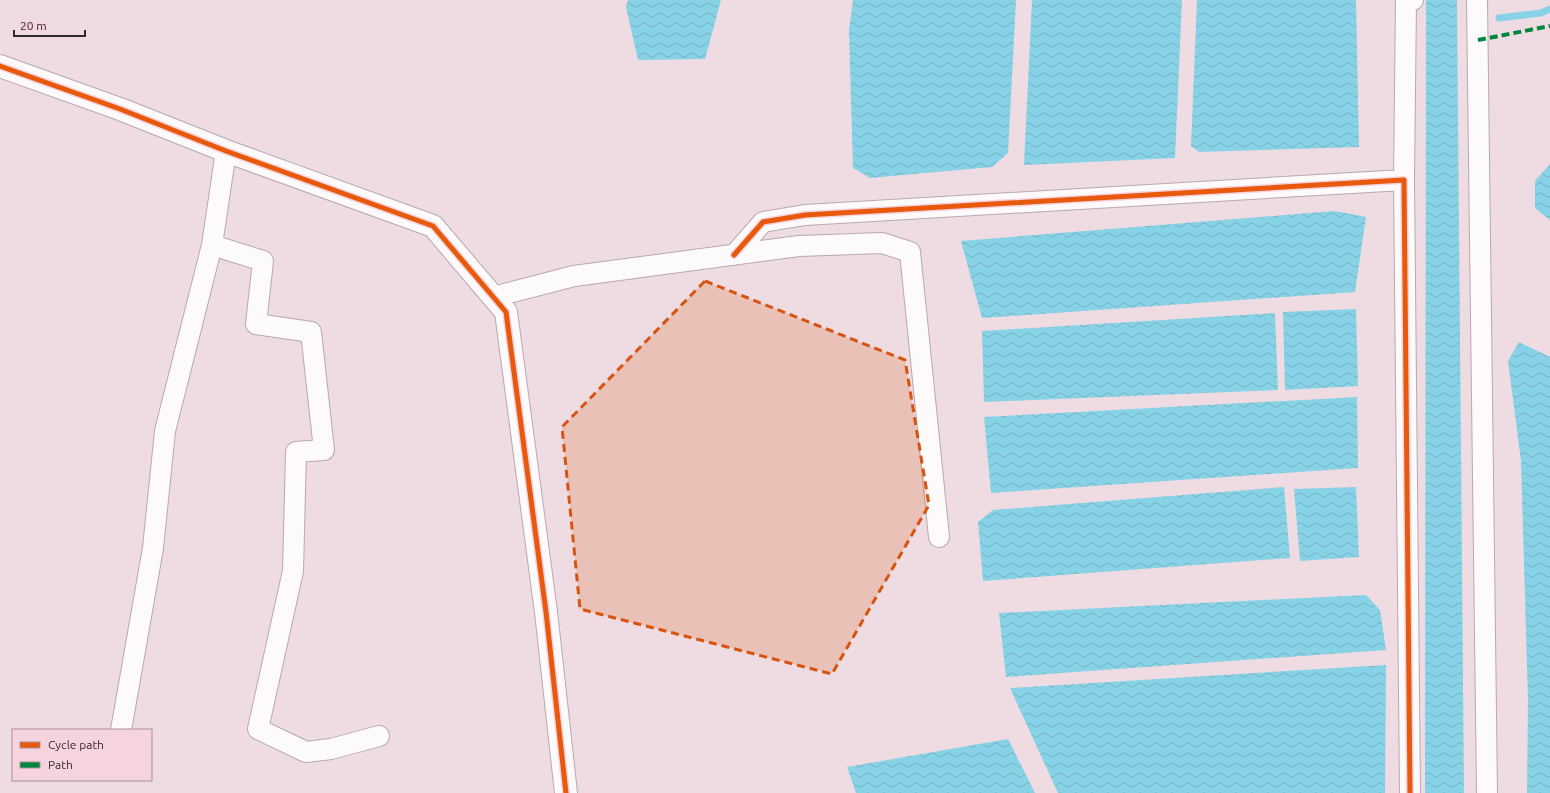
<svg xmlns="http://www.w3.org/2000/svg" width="1550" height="793" font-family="Ubuntu,sans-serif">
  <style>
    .water { fill: url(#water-waves) }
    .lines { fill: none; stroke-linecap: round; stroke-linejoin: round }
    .stream { stroke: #87d2e6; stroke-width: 7 }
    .minor-casing { stroke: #b7a9ae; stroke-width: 22 }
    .tertiary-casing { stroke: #b7a9ae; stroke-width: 24 }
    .minor { stroke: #fcfafb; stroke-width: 20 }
    .tertiary { stroke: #fcfafb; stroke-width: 22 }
    .quiet { stroke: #00873e; stroke-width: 4; stroke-dasharray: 8 4; stroke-linecap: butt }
    .cycleway-casing { stroke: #f6d4de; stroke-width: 8 }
    .cycleway { stroke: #e8590c; stroke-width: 5 }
    .marked { fill: #d6540f; fill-opacity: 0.2; stroke: #d6540f; stroke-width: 3; stroke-dasharray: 8 5; stroke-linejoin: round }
  </style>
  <defs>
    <pattern id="water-waves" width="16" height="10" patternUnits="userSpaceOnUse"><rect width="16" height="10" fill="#87d2e6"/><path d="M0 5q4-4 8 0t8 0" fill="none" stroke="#75b4c5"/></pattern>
  </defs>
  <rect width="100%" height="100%" fill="#eedce2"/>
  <!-- water -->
  <path class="water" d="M628,0h93l-16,59 -67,1 -12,-53z
    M853,0h163l-8,153 -16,14 -122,11 -17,-10 -4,-138z
    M1032,0h150l-7,158 -151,7z
    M1197,0h159l3,147 -160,5 -8,-6z
    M1426,0h31l7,793h-39z
    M1550,164v56l-15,-12v-27z
    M1335,211l31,6 -11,75 -373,26 -21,-77z
    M1356,309l2,77 -73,4 -2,-78z
    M1275,313l3,77 -294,12 -2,-71z
    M1519,342l31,15v436h-23l1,-93 -7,-239 -13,-100z
    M1357,397l1,71 -367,25 -7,-76z
    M1284,487l6,71 -307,23 -5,-59 15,-12z
    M1356,487l3,70 -59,4 -6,-72z
    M1366,595l14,15 6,40 -380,27 -7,-64z
    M1386,665l-1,128h-327l-48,-105z
    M1008,739l27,54h-179l-9,-26z"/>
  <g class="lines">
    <!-- stream -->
    <path class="stream" d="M1499,18l42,-5 9,-4"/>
    <defs>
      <path id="minor" d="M1477,0l10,793
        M1404,180l2,-180h7
        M212,245l51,16 -7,63 55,8 13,118 -28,2 -3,119 -35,158 48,23 25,-3 48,-13
        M734,255l29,-33 42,-7 599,-35 6,613
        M493,297l81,-21 225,-30 83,-3 28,9 29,285
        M121,730l32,-182 12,-117 47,-186 14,-94"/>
      <path id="tertiary" d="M0,66l120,43 106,42 207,75 73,86 40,300 20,181"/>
    </defs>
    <!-- minor casing -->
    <use href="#minor" class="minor-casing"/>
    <!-- tertiary casing -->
    <use href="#tertiary" class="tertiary-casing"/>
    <!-- minor -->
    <use href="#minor" class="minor"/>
    <!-- tertiary -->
    <use href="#tertiary" class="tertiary"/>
    <!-- quiet -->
    <path class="quiet" d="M1478,40l72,-14"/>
    <defs>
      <path id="cycleway" d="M0,66l120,43 106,42 207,75 73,86 40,300 20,181
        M734,255l29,-33 42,-7 599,-35 6,613"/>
    </defs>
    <!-- cycleway casing -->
    <use href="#cycleway" class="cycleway-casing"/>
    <!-- cycleway -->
    <use href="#cycleway" class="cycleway"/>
  </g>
  <!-- marked area -->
  <path class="marked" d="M705,281l200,79 24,145 -97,169 -252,-65 -18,-182z"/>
  <!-- legend -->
  <rect x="12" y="729" width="140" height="52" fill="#f6d4de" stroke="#a88f96"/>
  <rect x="20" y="742" width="20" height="6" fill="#e8590c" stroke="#a88f96"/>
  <text x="48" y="749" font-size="12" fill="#33272b">Cycle path</text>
  <rect x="20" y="762" width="20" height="6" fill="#00873e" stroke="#a88f96"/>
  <text x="48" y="769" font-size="12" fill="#33272b">Path</text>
  <!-- scale -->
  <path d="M14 30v6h71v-6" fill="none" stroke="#33272b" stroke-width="2"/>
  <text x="20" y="30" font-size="12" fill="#33272b" stroke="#f6d4de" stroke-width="3" paint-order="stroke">20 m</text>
</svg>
